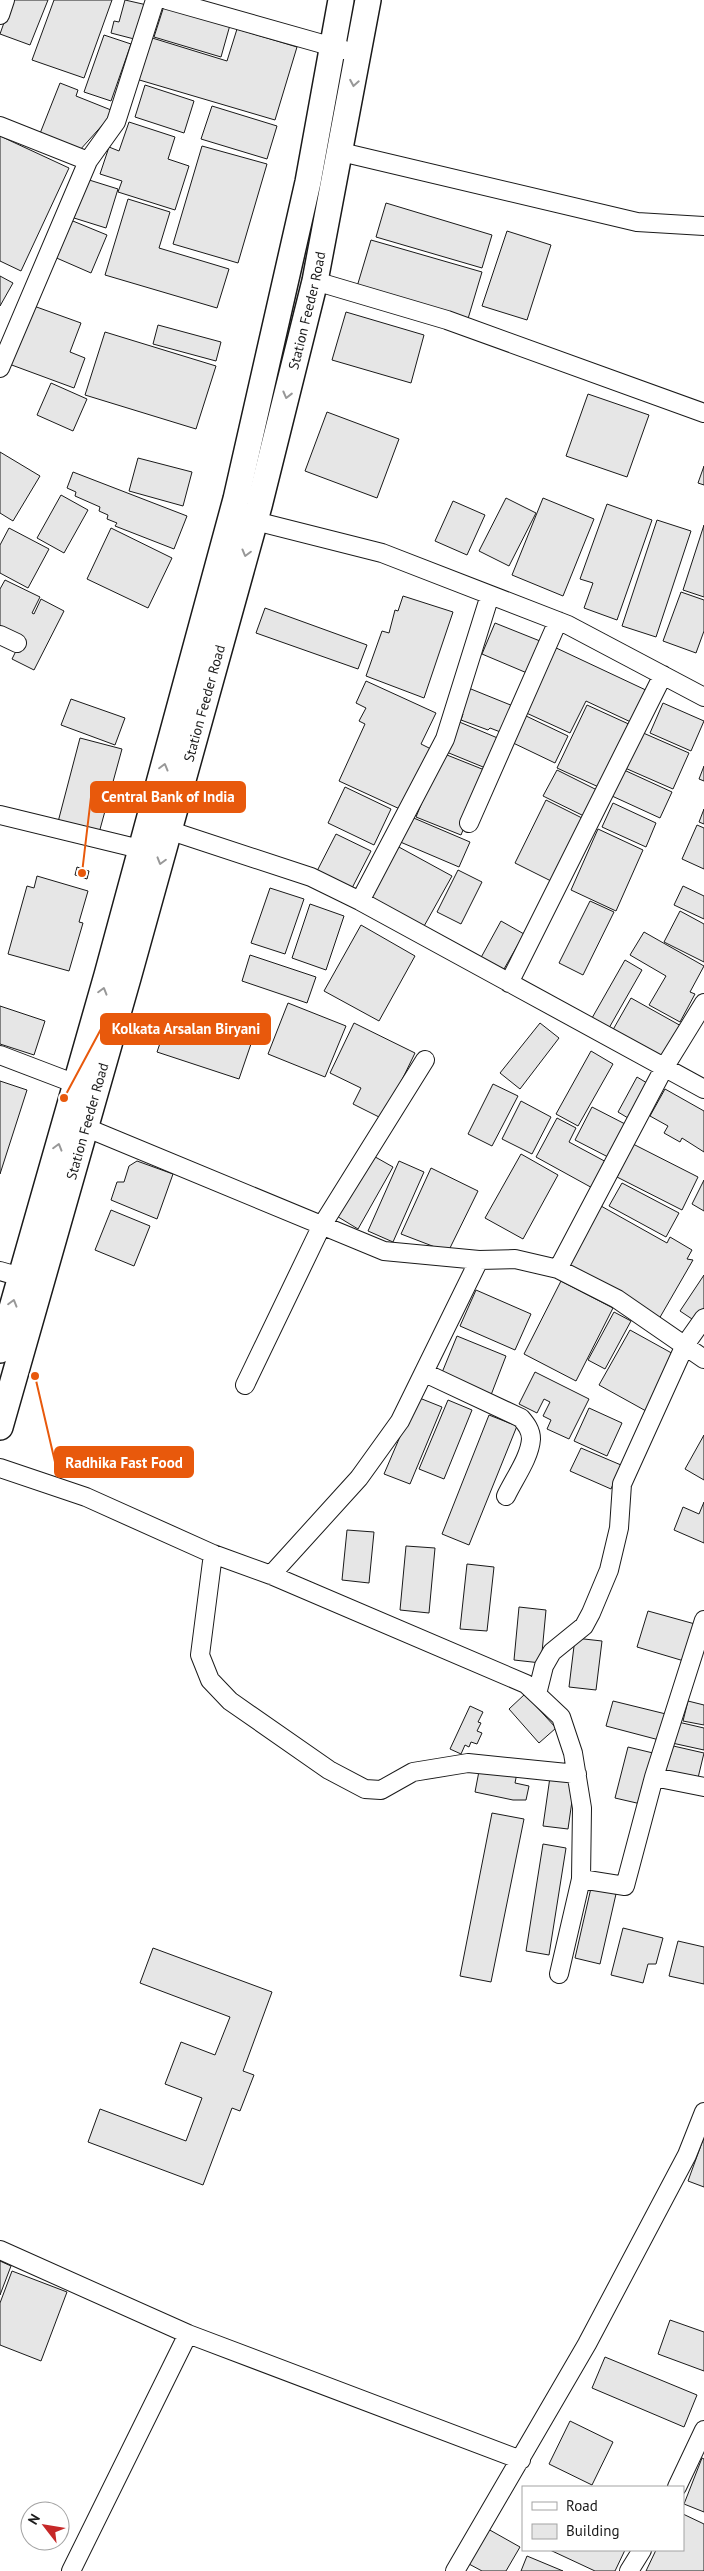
<svg xmlns="http://www.w3.org/2000/svg" width="704" height="2571" font-family="'PT Sans',sans-serif">
  <style>
    .building { fill: #e6e6e6; stroke: #1a1a1a }
    .lines { fill: none; stroke-linecap: round; stroke-linejoin: round }
    .street-casing { stroke: #1a1a1a; stroke-width: 20 }
    .secondary-casing { stroke: #1a1a1a; stroke-width: 28 }
    .street { stroke: #fff; stroke-width: 18 }
    .secondary { stroke: #fff; stroke-width: 25 }
    .oneway { stroke: #989898 }
    .labels { text-anchor: middle; stroke-width: 4; stroke-linejoin: round; paint-order: stroke }
    .street-label { font-size: 14px; fill: #1a1a1a; stroke: #fff }
    .leader { fill: none; stroke: #e8590c; stroke-width: 2 }
    .callout-dot { fill: #e8590c; stroke: #fff; stroke-width: 2 }
    .callout { fill: #e8590c; stroke: #e8590c; stroke-width: 2 }
    .callout-label { font-size: 15px; text-anchor: middle; font-weight: bold; fill: #fff }
  </style>
  <rect width="100%" height="100%" fill="#fff"/>
  <!-- building -->
  <path class="building" d="M12,0h36l-18,45 -30,-11z
    M54,0h58l-28,78 -52,-18z
    M125,0l22,5 -9,35 -27,-7 3,-12 5,1z
    M164,6l66,19 -9,32 -67,-20z
    M237,29l60,18 -22,73 -139,-41 13,-42 78,24z
    M104,35l27,9 -20,57 -27,-9z
    M60,83l18,7 -2,6 35,14 -4,10 -28,31 -40,-15z
    M145,85l49,16 -10,32 -49,-16z
    M212,106l65,20 -10,33 -66,-20z
    M129,122l46,15 -7,22 21,7 -14,44 -57,-18 4,-11 -22,-7 9,-27 10,4z
    M0,136l69,32 -48,103 -21,-10z
    M202,146l65,18 -29,99 -65,-19z
    M86,179l32,10 -12,39 -32,-10z
    M128,199l42,13 -11,36 70,21 -12,39 -112,-33z
    M386,203l106,32 -10,33 -106,-31z
    M68,219l39,16 -16,38 -39,-17z
    M507,231l44,14 -24,75 -45,-14z
    M371,240l111,32 -15,50 -111,-32z
    M0,276l13,7 -13,23z
    M31,305l50,18 -11,29 15,6 -11,30 -65,-24z
    M346,312l78,23 -13,48 -79,-23z
    M158,325l63,17 -5,19 -63,-17z
    M105,332l111,34 -20,63 -111,-34z
    M51,383l36,16 -14,32 -36,-16z
    M588,394l61,21 -22,62 -61,-21z
    M327,412l72,27 -22,59 -72,-27z
    M0,452l40,24 -27,45 -13,-8z
    M138,458l54,14 -9,34 -54,-15z
    M704,466v19l-6,-2z
    M73,472l114,44 -13,33 -59,-23 2,-3 -10,-4 1,-4 -9,-4 1,-4 -25,-11 1,-4 -9,-4z
    M61,495l27,15 -24,43 -27,-15z
    M506,498l30,15 -27,53 -30,-15z
    M543,498l51,21 -31,77 -51,-21z
    M453,501l32,14 -18,40 -32,-14z
    M607,504l45,16 -35,100 -33,-12 9,-25 -13,-4z
    M657,520l34,11 -35,106 -34,-11z
    M704,525v72l-21,-7z
    M9,528l40,21 -21,39 -28,-15v-28z
    M111,528l61,30 -24,50 -61,-29z
    M5,580l35,17 -8,16 2,1 7,-15 23,12 -30,59 -22,-11 9,-18 -21,-11v-41z
    M681,592l23,8v31l-8,22 -33,-12z
    M403,596l50,16 -29,86 -58,-22 16,-45 7,2 6,-23 3,1z
    M265,608l102,37 -9,24 -102,-36z
    M495,623l45,18 -13,32 -45,-19z
    M552,646l98,46 -15,32 -49,-23 -16,32 -48,-22z
    M366,681l70,32 -15,31 10,5 -29,61 -63,-29 26,-57 -6,-3 7,-13 -10,-5z
    M466,687l47,19 -10,27 -13,-5 -2,2 -27,-10 2,-6 -6,-2z
    M71,699l54,19 -10,27 -54,-20z
    M663,703l41,18 -13,30 -41,-18z
    M587,705l46,21 -30,63 -46,-21z
    M524,715l44,21 -13,27 -46,-22z
    M457,721l43,18 -12,30 -44,-18z
    M641,732l48,21 -16,36 -48,-21z
    M80,738l42,11 -23,84 -41,-11z
    M442,753l45,18 -26,64 -45,-18z
    M704,766v15l-5,-2z
    M557,770l44,22 -13,26 -45,-22z
    M624,770l48,22 -12,26 -48,-22z
    M345,787l46,22 -17,36 -46,-22z
    M546,800l40,20 -31,63 -40,-20z
    M613,803l43,20 -10,24 -44,-20z
    M704,809v15l-5,-2z
    M409,816l61,26 -11,25 -61,-26z
    M697,825l7,3v41l-22,-10z
    M598,829l45,21 -27,61 -45,-21z
    M336,834l35,17 -20,39 -35,-17z
    M397,846l55,30 -29,52 -54,-29z
    M77,867l12,4 -2,8 -12,-4z
    M458,870l24,12 -21,42 -24,-12z
    M37,876l51,15 -9,31 4,1 -14,48 -61,-17 19,-68 7,2z
    M683,886l21,10v23l-30,-14z
    M270,888l34,11 -19,55 -34,-11z
    M590,901l24,11 -31,63 -24,-12z
    M310,904l34,12 -18,54 -34,-12z
    M680,911l24,13v38l-40,-20z
    M501,921l23,13 -24,42 -22,-13z
    M361,925l54,31 -36,65 -55,-30z
    M644,932l60,34 -14,26 5,2 -15,28 -31,-17 17,-29 -36,-21z
    M250,955l66,22 -9,26 -65,-22z
    M625,960l17,10 -33,58 -17,-10z
    M631,998l52,29 -21,37 -52,-29z
    M288,1003l58,23 -21,51 -57,-23z
    M0,1006l45,15 -11,34 -34,-11z
    M170,1014l82,27 -13,38 -82,-27z
    M354,1023l61,30 -32,66 -30,-15 8,-16 -31,-15z
    M540,1023l19,15 -39,51 -20,-16z
    M591,1051l22,13 -35,62 -22,-12z
    M637,1077l15,9 -19,35 -15,-9z
    M0,1081l27,9 -27,84z
    M493,1084l25,12 -26,50 -24,-12z
    M665,1089l39,22v41l-22,-14 -2,4 -16,-9 4,-7 -18,-10z
    M521,1101l30,16 -19,37 -30,-15z
    M592,1107l35,18 -17,33 -35,-18z
    M557,1118l19,10 -7,14 41,22 -14,26 -60,-33z
    M633,1144l65,33 -16,33 -65,-33z
    M370,1154l23,13 -35,62 -23,-14z
    M521,1154l37,21 -35,64 -38,-21z
    M137,1161l36,13 -16,45 -46,-19 6,-18h7l5,-16z
    M399,1161l25,11 -31,70 -25,-11z
    M431,1168l47,23 -30,61 -47,-18z
    M704,1180v31l-12,-7z
    M622,1183l57,30 -13,24 -57,-31z
    M601,1206l66,37 3,-6 22,13 -5,9 6,1 -34,59 -93,-52z
    M111,1210l39,16 -16,40 -39,-16z
    M704,1275v40l-6,8 -18,-12z
    M561,1281l52,27 -37,73 -52,-27z
    M476,1290l55,24 -16,36 -55,-24z
    M614,1312l17,9 -26,48 -17,-9z
    M630,1330l47,26 -31,55 -47,-26z
    M457,1336l49,20 -15,39 -50,-20z
    M535,1372l54,27 -20,40 -22,-10 4,-9 -8,-4 7,-14 -6,-3 -7,14 -18,-9z
    M417,1397l25,10 -32,77 -26,-10z
    M448,1400l24,10 -28,69 -25,-10z
    M589,1408l33,15 -15,33 -33,-15z
    M489,1415l28,11 -48,119 -27,-11z
    M704,1435v45l-19,-11z
    M581,1448l40,17 -10,24 -41,-18z
    M704,1502v41l-30,-13 9,-23 16,7z
    M347,1530l27,2 -5,51 -27,-3z
    M406,1546l29,2 -6,65 -29,-3z
    M467,1564l27,3 -7,64 -27,-2z
    M519,1607l27,3 -5,53 -27,-3z
    M648,1611l47,13 -11,37 -47,-14z
    M575,1638l27,3 -6,49 -27,-3z
    M525,1694l31,34 -17,15 -30,-34z
    M613,1701l57,14 -7,26 -57,-15z
    M688,1701l16,4v20l-21,-4z
    M470,1706l13,6 -5,10 3,1 -4,8 5,2 -5,11 -6,-2 -2,5 -4,-2 -4,9 -11,-5z
    M678,1722l26,6v22l-32,-7z
    M669,1745l35,8 -7,29 -35,-9z
    M628,1747l25,6 -12,51 -26,-6z
    M480,1766l37,7 -2,10 14,3 -3,14h-13l-38,-8z
    M550,1777l25,3 -7,49 -25,-3z
    M492,1813l32,6 -33,163 -31,-6z
    M543,1844l23,4 -17,107 -23,-4z
    M591,1888l25,6 -16,70 -25,-6z
    M623,1928l40,10 -7,26h-8l-5,19 -32,-8z
    M678,1941l26,6v37l-35,-8z
    M153,1948l119,44 -29,79 11,4 -14,36 -8,-3 -29,77 -115,-43 12,-33 86,32 16,-43 -37,-14 16,-42 34,13 15,-38 -90,-34z
    M704,2137v50l-16,-6z
    M0,2261l11,5 -11,29z
    M12,2271l55,21 -26,69 -41,-16v-42z
    M670,2320l34,12v39l-46,-17z
    M605,2357l92,38 -13,32 -92,-39z
    M570,2421l43,21 -21,43 -43,-21z
    M702,2458l2,1v53l-20,-8z
    M683,2514l21,10v47h-58l10,-21h27z
    M488,2529l32,18 -14,24h-24l-13,-7z
    M550,2550h75l-10,21h-20z
    M527,2556l36,15h-42z"/>
  <g class="lines">
    <defs>
      <path id="street" d="M167,0l177,50
        M0,15l5,-15
        M0,126l88,35
        M341,152l296,70 67,4
        M315,281l132,39 257,93
        M0,368l88,-207 28,-39 39,-122
        M255,521l127,32 186,72 136,72
        M0,635l17,8
        M0,815l140,34
        M469,823l89,-202
        M159,827l152,50 49,24 344,188
        M360,901l85,-162 45,-144
        M509,983l154,-308
        M0,1055l76,29
        M75,1123l309,128 95,9 36,-1 43,10 59,30 87,60
        M558,1269l106,-201 40,-65
        M0,1271l21,6
        M425,1373l96,45c5,6 10,12 10,21 -1,18 -17,40 -25,57
        M245,1385l76,-158 104,-167
        M0,1468l86,29 127,57 58,21 255,109 35,33 12,36 9,55 -1,71 -22,95
        M213,1554l-13,101 10,25 20,21 99,69 36,19 16,1 32,-18 55,-9 109,11
        M271,1575l88,-97 41,-57 79,-161
        M537,1694l7,-28 8,-14 32,-26 7,-13 18,-43 10,-42 3,-44 63,-139 19,-27
        M654,1777l50,10
        M581,1879l44,7 29,-109 50,-157
        M0,2250l188,84 333,126
        M677,2487l27,-57
        M71,2571l117,-237
        M455,2571l132,-227 100,-189 17,-43
        M629,2571l13,-21"/>
      <g id="secondary">
        <path d="M0,1350l107,-375 129,-476 72,-317 33,-182"/>
        <path id="s1" d="M0,1427l128,-449 131,-472 56,-225 53,-281"/>
      </g>
    </defs>
    <!-- street casing -->
    <use href="#street" class="street-casing"/>
    <!-- secondary casing -->
    <use href="#secondary" class="secondary-casing"/>
    <!-- street -->
    <use href="#street" class="street"/>
    <!-- secondary -->
    <use href="#secondary" class="secondary"/>
  </g>
  <!-- one-way arrows -->
  <defs><path id="oneway-chevron" d="M-2-3.5L2.5 0L-2 3.5" fill="none" stroke-width="1.6" stroke-linecap="round" stroke-linejoin="round" transform="scale(1.25)"/></defs>
  <g class="oneway">
    <use href="#oneway-chevron" transform="translate(354 83) rotate(100)"/>
    <use href="#oneway-chevron" transform="translate(287 395) rotate(104)"/>
    <use href="#oneway-chevron" transform="translate(246 553) rotate(105)"/>
    <use href="#oneway-chevron" transform="translate(164 767) rotate(-75)"/>
    <use href="#oneway-chevron" transform="translate(161 861) rotate(106)"/>
    <use href="#oneway-chevron" transform="translate(103 991) rotate(-74)"/>
    <use href="#oneway-chevron" transform="translate(58 1147) rotate(-74)"/>
    <use href="#oneway-chevron" transform="translate(13 1303) rotate(-74)"/>
  </g>
  <g class="labels">
    <!-- street labels -->
    <g class="street-label">
      <text dy="5" stroke="none"><textPath href="#s1" startOffset="1158">Station Feeder Road</textPath></text>
      <text dy="5" stroke="none"><textPath href="#s1" startOffset="752">Station Feeder Road</textPath></text>
      <text dy="5" stroke="none"><textPath href="#s1" startOffset="318">Station Feeder Road</textPath></text>
    </g>
  </g>
  <!-- callouts -->
  <path class="leader" d="M82 873L91 797M64 1098L101 1029M35 1376L55 1462"/>
  <g class="callout-dot">
    <circle cx="82" cy="873" r="5"/>
    <circle cx="64" cy="1098" r="5"/>
    <circle cx="35" cy="1376" r="5"/>
  </g>
  <g class="callout">
    <rect x="91" y="782" width="154" height="30" rx="5"/>
    <rect x="101" y="1014" width="169" height="30" rx="5"/>
    <rect x="55" y="1447" width="138" height="30" rx="5"/>
  </g>
  <g class="callout-label">
    <text x="168" y="802">Central Bank of India</text>
    <text x="186" y="1034">Kolkata Arsalan Biryani</text>
    <text x="124" y="1468">Radhika Fast Food</text>
  </g>
  <!-- legend -->
  <rect x="522" y="2486" width="162" height="65" fill="#ffffff" stroke="#a3a3a3"/>
  <rect x="532" y="2502" width="25" height="8" fill="#ffffff" stroke="#a3a3a3"/>
  <text x="566" y="2511" font-size="15" fill="#1a1a1a">Road</text>
  <rect x="532" y="2524" width="25" height="15" fill="#e6e6e6" stroke="#a3a3a3"/>
  <text x="566" y="2536" font-size="15" fill="#1a1a1a">Building</text>
  <!-- north arrow -->
  <g transform="translate(45 2526) rotate(301)"><circle r="24" fill="#ffffff" stroke="#a3a3a3"/>
  <path d="M0-4L9 19L0 12L-9 19Z" fill="#c62828"/>
  <text y="-8" font-size="14" font-weight="bold" text-anchor="middle" fill="#1a1a1a">N</text>
  </g>
</svg>
